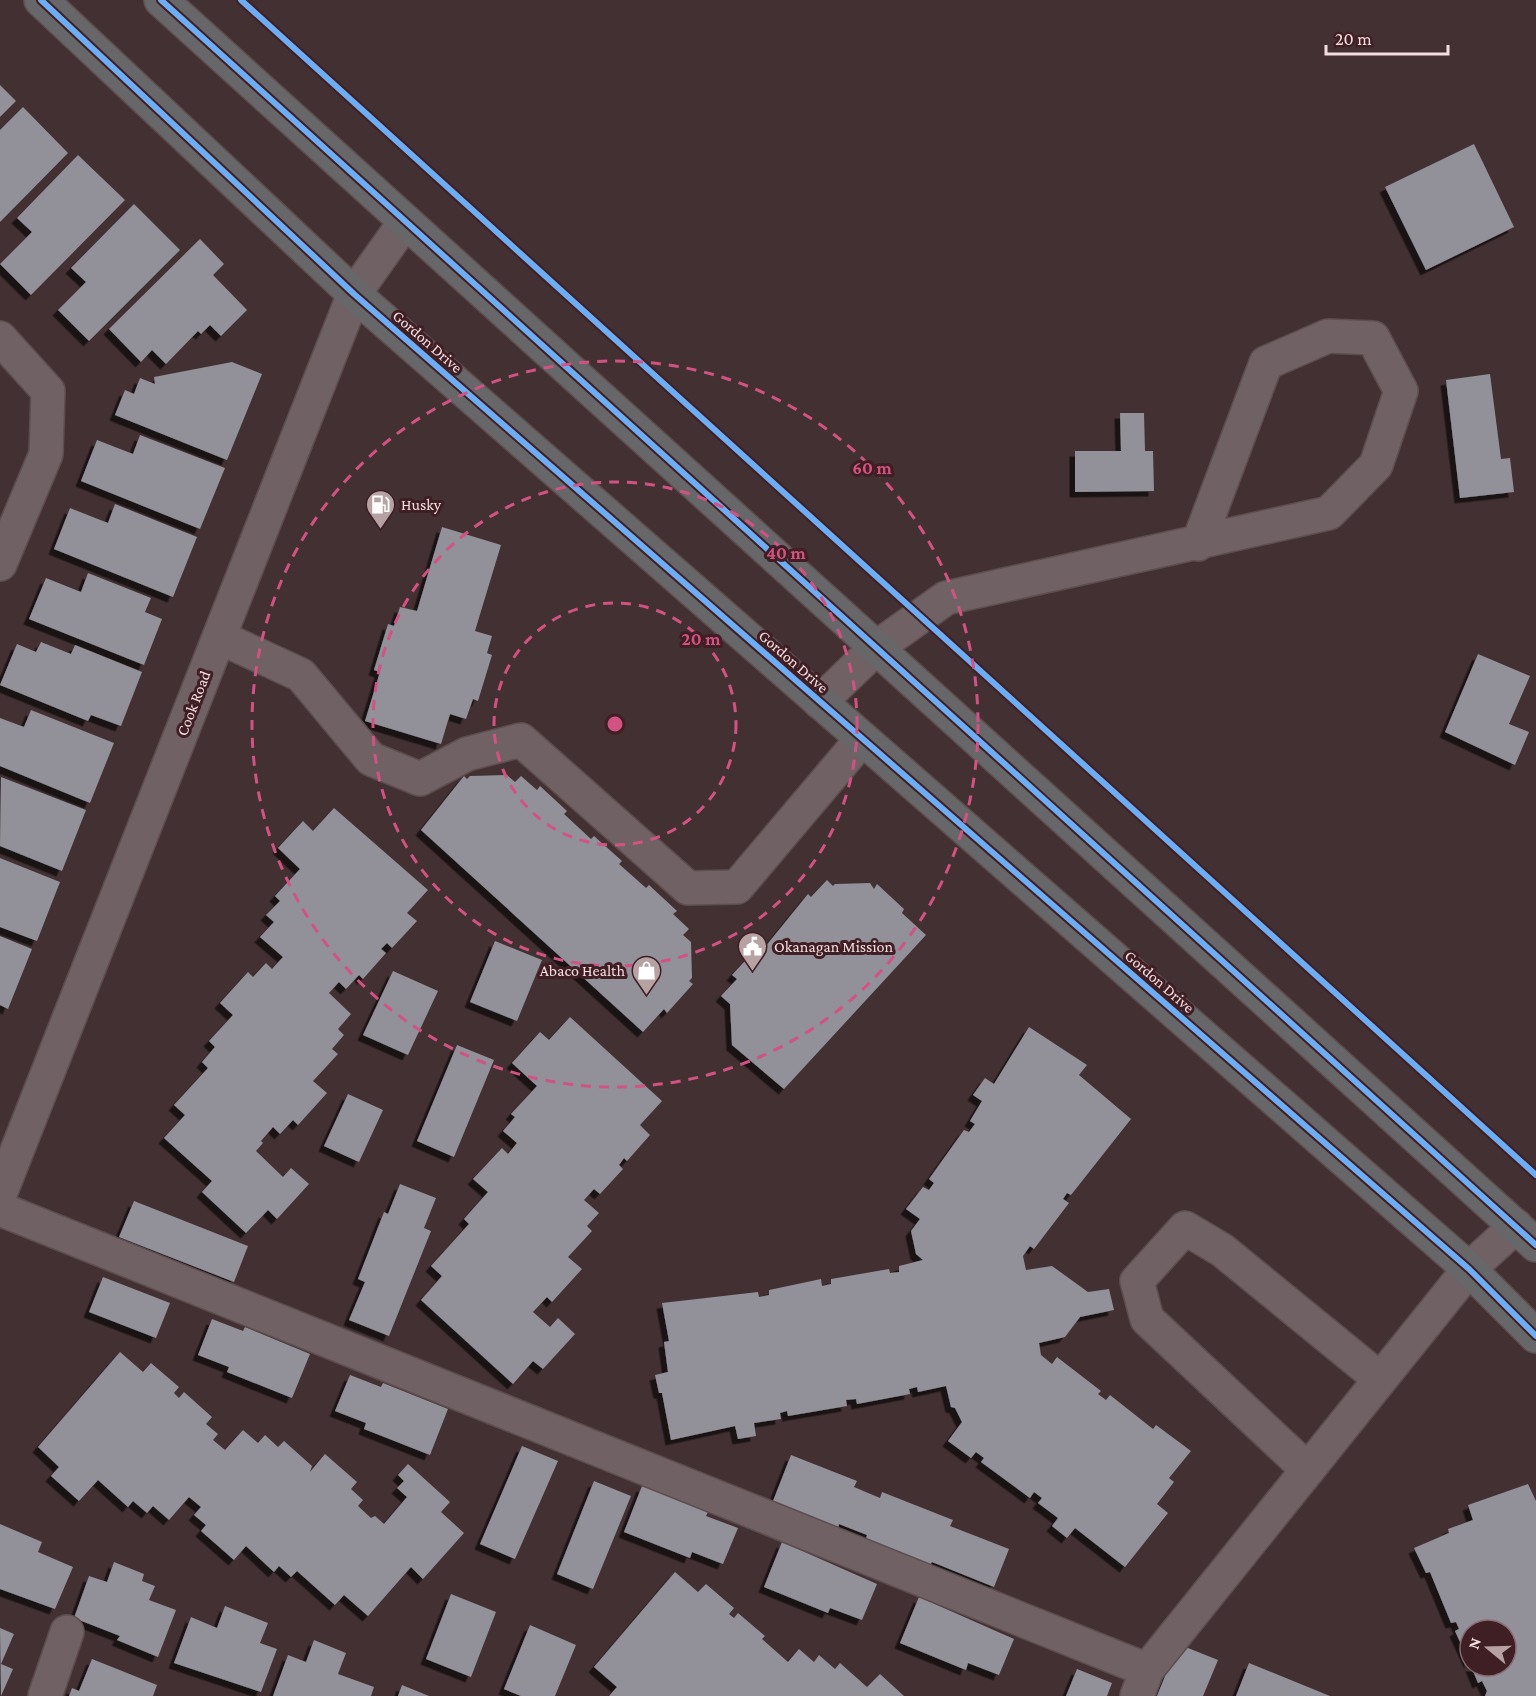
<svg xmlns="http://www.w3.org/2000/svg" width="1536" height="1696" font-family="'Crimson Pro',serif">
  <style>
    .building { fill: #929098; filter: url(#shadow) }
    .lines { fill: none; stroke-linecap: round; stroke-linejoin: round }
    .minor-casing { stroke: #5d4d4f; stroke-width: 36 }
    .major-casing { stroke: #5d4d4f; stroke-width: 36 }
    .minor { stroke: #706164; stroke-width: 33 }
    .major { stroke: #676668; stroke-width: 33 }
    .cycleway-casing { stroke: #3f1e24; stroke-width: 10 }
    .cycleway { stroke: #6dadf4; stroke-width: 6 }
    .ring { fill: none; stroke: #d15383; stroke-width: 3; stroke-dasharray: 10 8 }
    .labels { text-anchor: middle; stroke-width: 6; stroke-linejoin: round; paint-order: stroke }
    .street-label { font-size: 16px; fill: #f4dee0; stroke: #3f1e24 }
    .poi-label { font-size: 16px; fill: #f4dee0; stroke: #3f1e24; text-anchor: start }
    .centre { fill: #d15383; stroke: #3f1e24; stroke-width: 3 }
    .ring-label { font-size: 18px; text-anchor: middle; font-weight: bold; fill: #d15383; stroke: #3f1e24; stroke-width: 6; stroke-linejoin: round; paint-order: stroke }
  </style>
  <defs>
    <filter id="shadow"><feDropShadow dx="-5.5" dy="5.5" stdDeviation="0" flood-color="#0009"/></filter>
  </defs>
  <rect width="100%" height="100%" fill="#423033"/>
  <!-- building -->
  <path class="building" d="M0,85l16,16 -16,16z
    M23,107l45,46 -68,69v-92z
    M1474,144l40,83 -88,43 -41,-83z
    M78,155l47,45 -94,95 -31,-31 32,-32 -15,-14z
    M134,204l46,46 -91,91 -31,-31 28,-28 -15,-14z
    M200,239l24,25 -11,11 34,35 -26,26 -11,-11 -9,9 -3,-3 -32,33 -14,-14 -11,12 -32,-33z
    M232,362l30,12 -35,86 -112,-45 10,-25 9,4 6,-16 15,6 -1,-7z
    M1490,374l11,85 9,-1 4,34 -54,6 -14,-118z
    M1120,413h24l1,38h8l1,40 -79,1v-41h46z
    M140,435l85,33 -25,61 -119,-48 16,-41 36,14z
    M115,504l82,33 -24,60 -119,-48 16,-41 38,15z
    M442,527l59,18 -26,86 17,5 -5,17 5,2 -14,46 -5,-2 -7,20 -16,-5 -9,30 -76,-23 15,-49 -6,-2 14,-46 6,2 6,-19 17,4z
    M88,573l63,25 -6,14 17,7 -18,46 -115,-46 17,-41 35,14z
    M41,642l30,12 4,-9 67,27 -21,54 -30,-11 -3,6 -88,-36 17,-41 19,8z
    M1478,654l52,22 -21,48 20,8 -14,33 -70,-33z
    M31,710l83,33 -24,60 -90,-37v-48l24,9z
    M507,775l8,7 6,-6 16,14 3,-4 27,25 -3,3 27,25 3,-3 28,25 -3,3 27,24 3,-3 28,26 -4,3 16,15 -6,6 8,7 1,36 -3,3 4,3 -26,29 -3,-4 -21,23 -222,-202 43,-54 3,3 3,-3z
    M1,777l85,33 -24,61 -62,-25z
    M334,808l94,82 -21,23 10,8 -25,27 -5,-5 -6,6 5,4 -23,26 -4,-4 -13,14 -7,-7 -10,11 22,21 -13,15 6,6 -12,14 6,5 -25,27 14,12 -29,32 -5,-5 -13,14 -7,-7 -12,14 2,2 -7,8 27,26 8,-9 18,16 -32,35 -9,-9 -22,23 -44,-41 10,-11 -48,-43 21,-23 -11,-10 34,-37 -6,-6 13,-15 -6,-6 24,-26 -13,-12 28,-31 5,5 13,-14 6,6 11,-12 -23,-20 14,-15 -8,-7 14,-14 -5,-5 25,-27 -22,-21 25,-27 10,10z
    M0,858l60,24 -23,59 -37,-14z
    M827,880l6,6 2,-2 35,-1 4,6 3,-5 27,25 -2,4 24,22 -142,154 -52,-44 -2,-41 -9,-8 16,-17 -5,-4 25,-27 4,4 47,-58 3,3z
    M0,936l32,13 -24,60 -8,-4z
    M495,941l47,19 -25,61 -47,-19z
    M393,971l45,20 -30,64 -45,-20z
    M570,1017l92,84 -22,24 10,10 -23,26 -3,-3 -5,7 4,4 -23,25 -6,-5 -10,11 15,13 -12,13 5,5 -24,26 14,12 -30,33 -5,-5 -14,15 17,15 8,-9 17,16 -32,35 -10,-8 -20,23 -92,-84 21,-24 -11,-10 38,-42 -5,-5 24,-27 -15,-13 29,-31 6,6 9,-11 -14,-12 12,-14 -4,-3 26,-28 -25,-23 28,-31 9,8z
    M1029,1027l58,38 -8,10 52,44 -60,76 -4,-2 -4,6 6,4 -35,46 -4,-3 -7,10 3,14 26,-4 36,26 21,-3 5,21 -34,7 -15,20 -26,6 2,12 11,9 5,-7 44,34 -3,3 8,6 4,-5 43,34 3,-4 35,26 -22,27 5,4 -17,22 11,9 -43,54 -50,-39 -8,10 -15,-12 6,-8 -20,-15 4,-5 -8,-6 -4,6 -49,-36 3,-4 -8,-6 -5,6 -23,-17 14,-19 -7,-14 -4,-1 -5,-21 -28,6 -1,-5 -8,2 1,5 -53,10 -1,-5 -10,1 1,6 -59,10 -1,-5 -7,2 1,6 -27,4 2,13 -18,3 -3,-13 -64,14 -9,-47h-3l-4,-18 13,-3 -4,-30 5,-1 -7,-38 96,-11 1,5 10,-2v-5l52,-11 1,7 9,-2v-5l58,-10 1,4 9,-1v-6l24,-6 -7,-6 -5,-23 9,-12 -14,-10 17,-22 6,3 5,-7 -5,-4 35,-49 5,2 6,-8 -5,-3 12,-20 -9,-6 12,-17 9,6z
    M457,1045l37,15 -40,97 -37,-16z
    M348,1094l35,16 -24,52 -35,-16z
    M400,1184l36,14 -12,30 7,3 -42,105 -40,-16 16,-38 -7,-3 26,-67 4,2z
    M134,1201l114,45 -14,36 -115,-45z
    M103,1277l67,26 -14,35 -67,-26z
    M212,1319l31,12 2,-4 65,27 -18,44 -65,-26 2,-5 -31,-12z
    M120,1352l23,20 8,-9 28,24 -5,6 5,5 5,-6 28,25 -6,7 12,10 -5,6 12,10 18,-20 15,13 7,-8 13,12 6,-6 28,25 -2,6 15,-18 32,28 -6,7 12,11 -5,6 13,12 4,-2 9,8 23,-27 -10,-9 7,-7 -6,-6 10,-11 42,38 -9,10 23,21 -41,46 -12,-12 -43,49 -24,-21 -9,10 -38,-34 -6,6 -12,-11 -5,6 -28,-26 -12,14 -33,-29 5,-6 -12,-10 7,-8 -12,-10 -20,23 -16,-14 -6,7 -14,-12 -5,6 -30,-27 -19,21 -28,-25 8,-9 -21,-20z
    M350,1375l31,12 2,-4 65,26 -18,46 -66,-26 2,-6 -31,-12z
    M522,1446l36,15 -43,98 -35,-15z
    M791,1455l66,26 -3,6 26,11 2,-6 71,28 -3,6 59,23 -15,38 -62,-25 -2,3 -64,-26 1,-4 -28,-11 -1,4 -65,-27z
    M594,1481l37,15 -38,93 -36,-15z
    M1528,1484l8,17v195h-51l2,-5 -5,-10 -4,2 -7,-17h35v-36h-36v34l-15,-33 4,-2 -3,-7 -5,1 -21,-51 -4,1 -12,-25 35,-15 -1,-4 25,-9 -5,-15z
    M642,1486l66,26 -2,4 32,12 -15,36 -31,-12 -2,6 -66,-26z
    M0,1524l42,18 -4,10 35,15 -18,42 -55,-20z
    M782,1542l95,42 -15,36 -32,-12 -2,5 -64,-26z
    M114,1562l30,12 -2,7 13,5 -6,14 27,10 -18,47 -41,-17 3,-4 -46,-18 15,-42 18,6z
    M675,1572l23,20 8,-8 28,24 -5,6 5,4 4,-5 27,23 -3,3 26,23 11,-13 15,13 5,-7 16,14 5,-6 27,24 13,-13 24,22h-295l8,-9 -23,-20z
    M451,1594l45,18 -25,65 -45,-18z
    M919,1597l95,42 -15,36 -31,-12 -2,7 -66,-27z
    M225,1606l43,17 -8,20 17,6 -16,43 -87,-29 17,-46 26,11z
    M530,1625l46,20 -21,51h-34l-17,-7z
    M0,1628l14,6 -13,30 12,5 -12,27z
    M314,1640l32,13 -8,21 36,13 -3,9h-98l15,-41 18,7z
    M1178,1644l40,16 -15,36h-46z
    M92,1659l65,26 -4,11h-84l3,-8 7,3z
    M1249,1663l81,33h-94z
    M1077,1669l35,14 -5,13h-41z
    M402,1685l27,11h-31z"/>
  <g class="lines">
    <defs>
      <path id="minor" d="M0,338l48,53 -2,63 -46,110
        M219,637l82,38 70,84 49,20 47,-25 54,-14 167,148 49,-1 125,-148
        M820,702l56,-54 70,-50 383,-85 47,-48 25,-74 -28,-53 -45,-2 -62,27 -68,181
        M0,1194l354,-900 51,-72
        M0,1209l1147,461
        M1308,1470l-161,-151 -10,-38 48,-53 37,22 158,129
        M45,1696l22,-64
        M1137,1696l10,-26 322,-401 47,-43"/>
      <path id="major" d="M41,0l313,294 1115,975 67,67
        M161,0l1375,1245"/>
    </defs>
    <!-- minor casing -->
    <use href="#minor" class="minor-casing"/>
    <!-- major casing -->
    <use href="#major" class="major-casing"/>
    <!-- minor -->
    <use href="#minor" class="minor"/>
    <!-- major -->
    <use href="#major" class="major"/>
    <defs>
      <path id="cycleway" d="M41,0l313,294 1115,975 67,67
        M161,0l1375,1245
        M241,0l1295,1175"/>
    </defs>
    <!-- cycleway casing -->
    <use href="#cycleway" class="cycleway-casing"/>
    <!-- cycleway -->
    <use href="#cycleway" class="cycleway"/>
  </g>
  <!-- distance rings -->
  <g class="ring">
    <circle cx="615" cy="724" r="121"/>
    <circle cx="615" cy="724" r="242"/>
    <circle cx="615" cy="724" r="363"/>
  </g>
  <!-- icons -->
  <defs>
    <symbol id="fuel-pin" viewBox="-11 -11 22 30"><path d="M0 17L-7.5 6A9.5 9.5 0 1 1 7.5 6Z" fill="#b6a1a3" stroke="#3f1e24"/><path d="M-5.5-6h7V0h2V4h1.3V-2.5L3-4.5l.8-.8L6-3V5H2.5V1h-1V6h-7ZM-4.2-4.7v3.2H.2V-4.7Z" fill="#fff"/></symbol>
    <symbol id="civic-pin" viewBox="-11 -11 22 30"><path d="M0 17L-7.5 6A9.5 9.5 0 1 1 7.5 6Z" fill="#b6a1a3" stroke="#3f1e24"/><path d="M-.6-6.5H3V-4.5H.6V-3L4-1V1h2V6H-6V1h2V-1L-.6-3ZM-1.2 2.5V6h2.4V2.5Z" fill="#fff"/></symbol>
    <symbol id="shop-pin" viewBox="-11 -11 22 30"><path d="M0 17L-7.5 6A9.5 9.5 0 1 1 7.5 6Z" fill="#b6a1a3" stroke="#3f1e24"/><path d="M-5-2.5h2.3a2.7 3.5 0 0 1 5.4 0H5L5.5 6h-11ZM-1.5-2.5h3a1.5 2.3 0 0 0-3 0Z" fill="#fff"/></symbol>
  </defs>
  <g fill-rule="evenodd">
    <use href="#fuel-pin" x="364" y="488" width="33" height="45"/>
    <use href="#civic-pin" x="736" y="930" width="33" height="45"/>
    <use href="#shop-pin" x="630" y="954" width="33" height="45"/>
  </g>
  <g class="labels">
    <!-- street labels -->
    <g class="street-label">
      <text transform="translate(428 341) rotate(41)" y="6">Gordon Drive</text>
      <text transform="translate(794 661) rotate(41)" y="6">Gordon Drive</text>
      <text transform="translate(193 703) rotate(-69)" y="6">Cook Road</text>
      <text transform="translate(1160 981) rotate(41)" y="6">Gordon Drive</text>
    </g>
    <!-- poi labels -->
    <g class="poi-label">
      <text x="401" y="510">Husky</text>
      <text x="774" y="952">Okanagan Mission</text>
      <text x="625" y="976" text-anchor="end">Abaco Health</text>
    </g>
  </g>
  <circle cx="615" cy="724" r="9" class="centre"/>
  <g class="ring-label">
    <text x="872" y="474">60 m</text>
    <text x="786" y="559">40 m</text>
    <text x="701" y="645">20 m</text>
  </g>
  <!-- north arrow -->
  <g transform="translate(1488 1648) rotate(289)"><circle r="28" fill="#3f1e24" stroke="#876b6f" stroke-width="1.5"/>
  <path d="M0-4.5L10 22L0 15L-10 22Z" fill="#b6a1a3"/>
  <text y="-9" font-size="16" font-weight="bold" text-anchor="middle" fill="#f4dee0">N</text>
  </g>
  <!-- scale -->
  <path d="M1326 45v9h122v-9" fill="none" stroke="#f4dee0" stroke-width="3"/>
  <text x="1335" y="45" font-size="18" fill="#f4dee0" stroke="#3f1e24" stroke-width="4.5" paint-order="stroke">20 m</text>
</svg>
